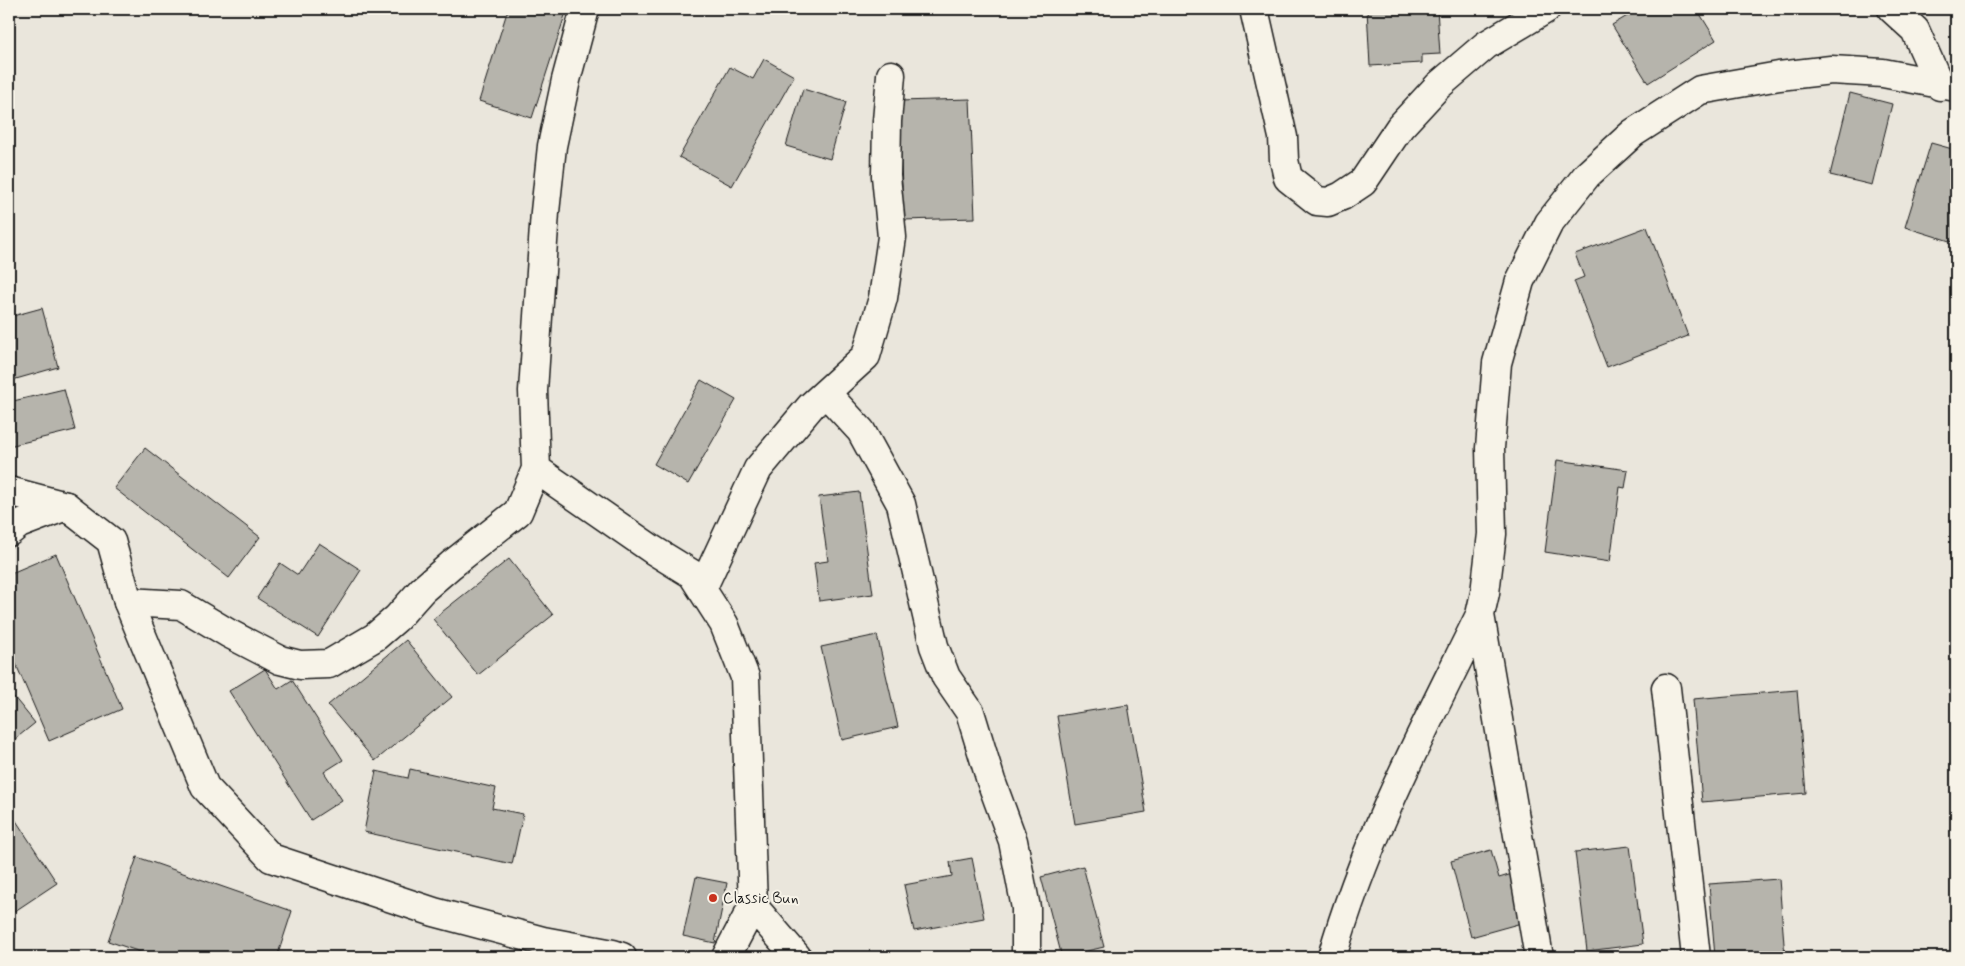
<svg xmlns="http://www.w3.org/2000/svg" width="1965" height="966" font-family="Mynerve,sans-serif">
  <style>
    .building { fill: #b6b4ac; stroke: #1c1c1c }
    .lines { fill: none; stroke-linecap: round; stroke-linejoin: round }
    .minor-casing { stroke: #1c1c1c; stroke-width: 31 }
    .major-casing { stroke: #1c1c1c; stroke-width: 31 }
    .minor { stroke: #f7f3e8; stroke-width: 28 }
    .major { stroke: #f7f3e8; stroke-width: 28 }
    .poi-dot { fill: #c8321e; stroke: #f7f3e8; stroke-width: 2 }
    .labels { text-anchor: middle; stroke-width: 4; stroke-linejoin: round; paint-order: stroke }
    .poi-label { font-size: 15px; fill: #1c1c1c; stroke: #f7f3e8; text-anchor: start }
  </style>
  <rect width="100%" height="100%" fill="#eae6dc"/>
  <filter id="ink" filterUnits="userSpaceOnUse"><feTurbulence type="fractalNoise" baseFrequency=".02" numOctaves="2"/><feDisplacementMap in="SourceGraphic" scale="10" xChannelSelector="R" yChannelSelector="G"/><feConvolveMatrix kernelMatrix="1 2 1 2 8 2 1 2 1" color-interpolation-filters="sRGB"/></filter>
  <g filter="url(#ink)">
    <!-- building -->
    <path class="building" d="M508,9h59l-35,109 -53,-17z
      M1367,9h70l3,45 -18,1v8l-52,3z
      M1639,9h58l19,31 -68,43 -36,-58z
      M764,59l30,17 -62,110 -53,-29 51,-90 23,12z
      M803,89l43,13 -16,57 -44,-13z
      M1850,93l42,11 -20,81 -42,-10z
      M970,99l5,119 -72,2 -4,-119z
      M1931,143l25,7v93l-51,-16z
      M1647,227l41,109 -81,31 -33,-86 10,-4 -9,-23z
      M42,308l16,59 -49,14v-64z
      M701,380l35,20 -48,84 -34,-20z
      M64,389l11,41 -66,16v-44z
      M145,448l115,89 -31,41 -115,-90z
      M1557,460l71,10 -3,18 -5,-1 -10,75 -65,-10z
      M859,492l14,102 -54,7 -5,-38 14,-2 -9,-64z
      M319,543l42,27 -43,67 -61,-39 23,-35 18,12z
      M56,554l66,155 -73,32 -40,-93v-74z
      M509,559l44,56 -75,60 -45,-56z
      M877,635l21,92 -56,13 -21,-93z
      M406,640l46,57 -77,64 -47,-56z
      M265,669l13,20 14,-9 51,80 -19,12 18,28 -31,20 -82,-129z
      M1797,690l9,103 -104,9 -9,-103z
      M9,691l26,32 -26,21z
      M1128,705l18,107 -71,12 -18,-108z
      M410,769l86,19 -4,20 31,6 -11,50 -148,-32 12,-61 32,7z
      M9,810l48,73 -48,32z
      M1630,846l13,98 -56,7 -12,-99z
      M1491,850l8,28 13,-4 13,48 -54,15 -20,-76z
      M137,857l155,54 -15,46h-122l-47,-16z
      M972,858l12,60 -70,13 -10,-46 48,-9 -2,-14z
      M1083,866l21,81 -42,10 -21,-80z
      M696,877l31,6 -12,60 -32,-7z
      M1779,879l6,78h-70l-6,-73z"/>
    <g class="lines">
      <defs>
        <path id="minor" d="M1254,9l29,128 1,23 4,18 29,23 11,1 14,-6 21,-14 37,-55 38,-41 48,-41 60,-36
          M1892,9l23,21 25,56
          M826,393l35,38 40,73 33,142 12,31 24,35 21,69 22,60 13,67v49
          M536,469l117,81 39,24 32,50 21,53 8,229 44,51
          M9,532l10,-8 47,-18
          M702,589l56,-120 53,-63 55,-50 17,-58 9,-61 -6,-61 1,-55 4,-46
          M128,602l53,3 47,28 52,27 20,5 29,-1 46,-27 22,-19 25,-28 29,-25 67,-53 18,-43 -3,-78 12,-179 7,-66 14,-66 19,-71
          M1480,615l59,342
          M1666,688l30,269
          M726,957l27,-51
          M1332,957c34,-120 93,-230 148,-342l5,-22 7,-59 -2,-86 7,-85 23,-82 29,-58 38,-48 46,-42 67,-43 79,-14 52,-6 52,3 73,14"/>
        <path id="major" d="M9,491l57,15 45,35 17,61 77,185 66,71 163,54 109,29 70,13 9,3"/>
      </defs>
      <!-- minor casing -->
      <use href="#minor" class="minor-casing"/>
      <!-- major casing -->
      <use href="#major" class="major-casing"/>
      <!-- minor -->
      <use href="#minor" class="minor"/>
      <!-- major -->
      <use href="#major" class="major"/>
    </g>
  </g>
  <!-- markers -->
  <circle class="poi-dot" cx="713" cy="898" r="5"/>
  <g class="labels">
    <!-- poi labels -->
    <g class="poi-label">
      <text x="723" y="903">Classic Bun</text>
    </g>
  </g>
  <!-- margin -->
  <rect width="1965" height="966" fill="none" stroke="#f7f3e8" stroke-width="30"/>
  <rect x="15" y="15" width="1935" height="936" fill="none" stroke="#1c1c1c" stroke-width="2" filter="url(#ink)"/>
</svg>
